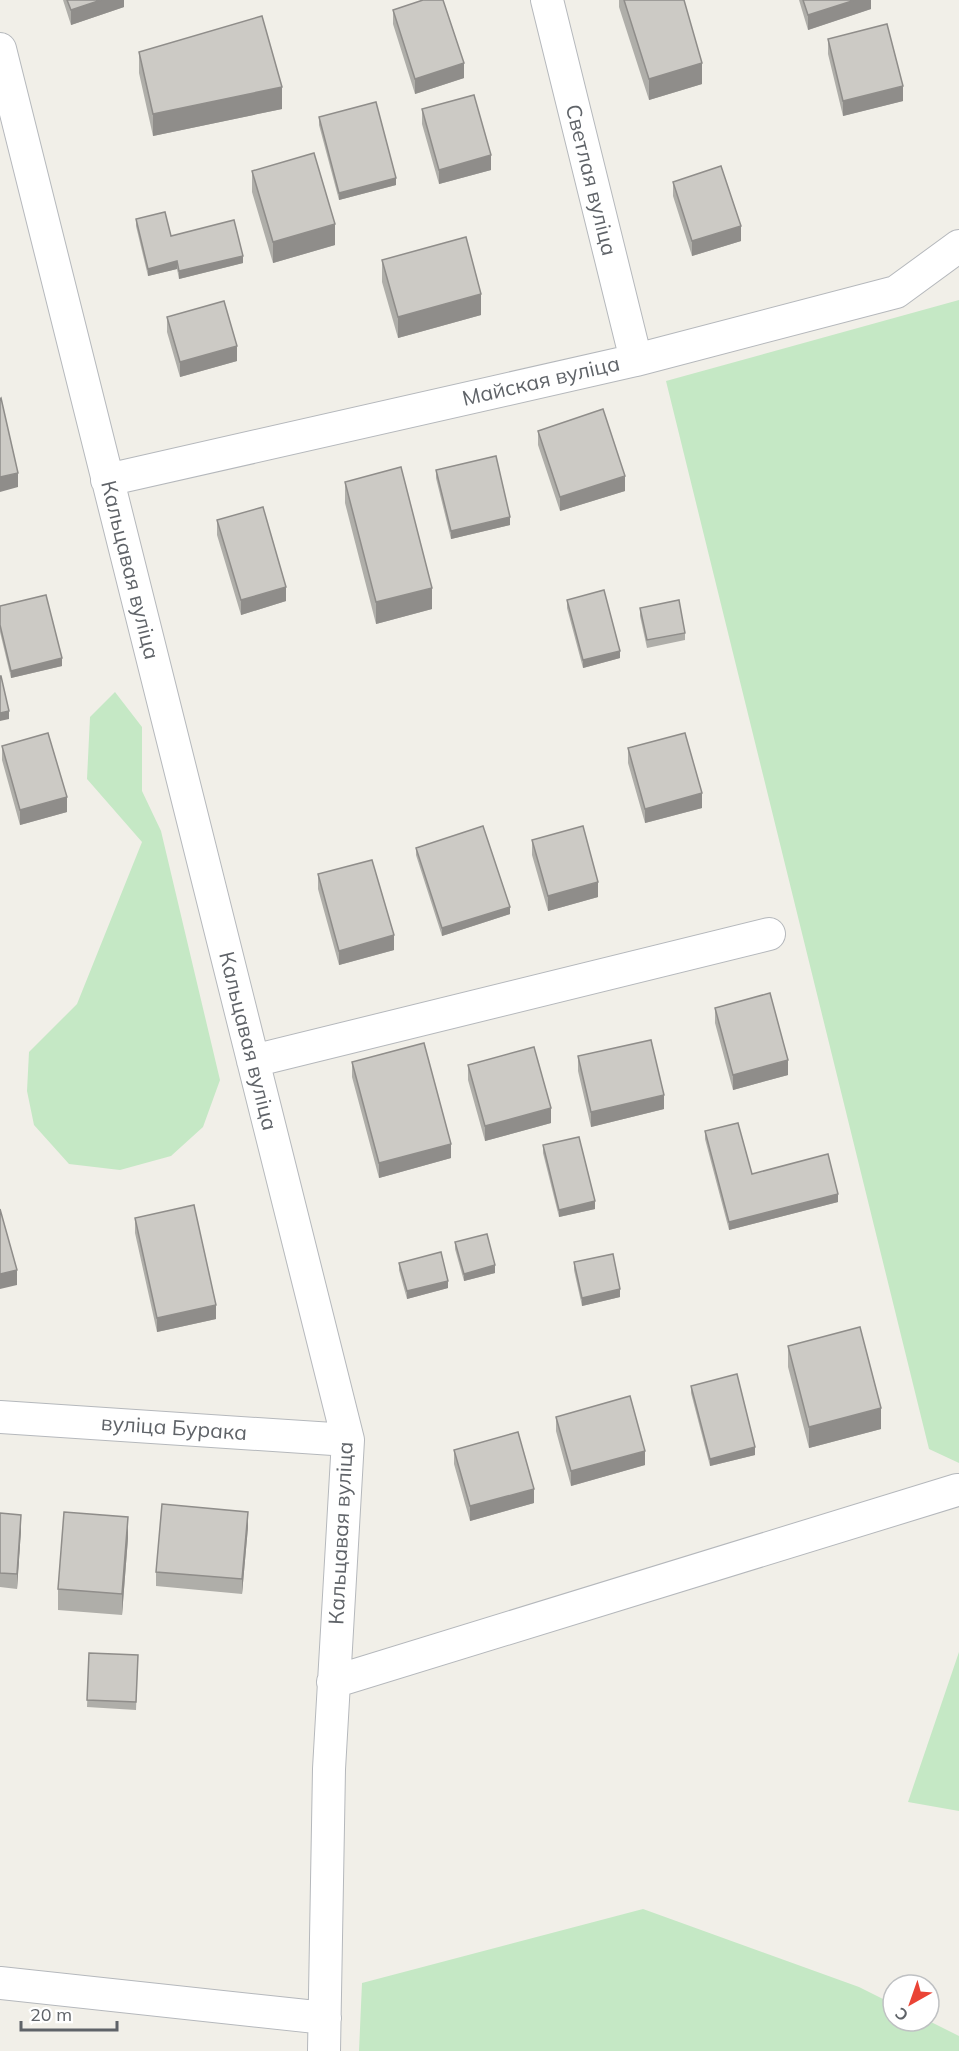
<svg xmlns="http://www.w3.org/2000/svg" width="959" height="2051" font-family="Mulish,sans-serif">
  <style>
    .green { fill: #c5e8c5 }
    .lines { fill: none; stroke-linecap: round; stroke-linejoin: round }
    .minor-casing { stroke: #b5b8bc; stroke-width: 34 }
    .minor { stroke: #fff; stroke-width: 32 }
    .wall { fill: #afaea9 }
    .shaded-wall { fill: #8f8d8a }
    .building { fill: #cccac5; stroke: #8f8d8a; stroke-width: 1.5 }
    .labels { text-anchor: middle; stroke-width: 4.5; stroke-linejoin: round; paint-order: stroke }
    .street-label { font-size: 21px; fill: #5f6368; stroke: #fff }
  </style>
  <rect width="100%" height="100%" fill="#f1efe8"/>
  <!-- green -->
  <path class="green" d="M959,300v1163l-30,-14 -263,-1068z
    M115,692l27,35v64l19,40 59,249 -17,47 -32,29 -51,14 -51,-6 -35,-39 -7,-34 2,-39 48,-48 65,-162 -55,-63 3,-62z
    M959,1652v159l-51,-9z
    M643,1909l216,78 34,17v17h36l30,15v15h-600l3,-68z"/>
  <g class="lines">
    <defs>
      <path id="minor" d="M547,0l89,360
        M0,49l348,1391 -19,329 -5,282
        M107,480l529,-120 260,-68 63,-46
        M253,1061l516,-127
        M0,1417l348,23
        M333,1682l624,-192
        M0,1983l325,35"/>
    </defs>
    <!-- minor casing -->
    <use href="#minor" class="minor-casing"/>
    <!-- minor -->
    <use href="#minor" class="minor"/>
  </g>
  <!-- wall -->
  <path class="wall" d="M63,0h61v7l-53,18z
    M619,0h65l18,84 -53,16 -30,-93z
    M799,0h72v9l-63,21z
    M393,10l71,68 -49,16 -22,-70z
    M828,39l75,62 -60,15 -15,-62z
    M139,52l143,57 -129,27 -14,-63z
    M422,109l69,61 -52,14 -17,-60z
    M319,117l77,68 -57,15 -20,-75z
    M252,171l83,74 -62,18 -21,-71z
    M673,182l68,59 -49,15 -19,-60z
    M136,219l35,17 72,27 -64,16 -2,-10 -29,7 -12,-50z
    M382,260l99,55 -83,23 -16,-56z
    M167,317l70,44 -57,16 -13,-45z
    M538,431l87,60 -65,20 -22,-66z
    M436,470l74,55 -59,14 -15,-61z
    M345,482l87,127 -56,15 -31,-121z
    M217,520l69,81 -45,14 -24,-80z
    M567,600l53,58 -37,10 -16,-60z
    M0,606l62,60 -51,12 -11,-46z
    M640,608l45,25v7l-38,8 -7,-32z
    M2,746l65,66 -47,13 -18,-65z
    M628,748l74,60 -57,15 -17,-60z
    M532,840l66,57 -50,14 -16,-56z
    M416,848l94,66 -68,22 -26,-81z
    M318,874l76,76 -55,15 -21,-76z
    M715,1008l73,67 -55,15 -18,-67z
    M578,1056l86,53 -73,18 -13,-56z
    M352,1062l99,96 -72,20 -27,-101z
    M468,1065l83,58 -66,18 -17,-61z
    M705,1131l47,43 86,28 -109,28 -24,-91z
    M543,1145l52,64 -36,8 -16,-64z
    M135,1218l81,101 -59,13 -22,-99z
    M455,1242l40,31 -31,8 -9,-32z
    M574,1262l46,35 -38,9 -8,-36z
    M399,1263l49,25 -41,11 -8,-29z
    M788,1346l93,83 -72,19 -21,-81z
    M691,1386l64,69 -45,11 -19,-73z
    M556,1417l89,48 -74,21 -15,-55z
    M454,1450l80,53 -64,18 -16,-57z
    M0,1513l21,17 -4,59 -17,-2z
    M248,1527l-6,67 -86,-8v-14z
    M128,1538l-6,77 -64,-5v-21z
    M89,1653l49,2 -2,55 -49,-3z"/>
  <!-- shaded-wall -->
  <path class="shaded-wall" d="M101,0h23v7l-53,18v-15z
    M855,0h16v9l-63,21v-15z
    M464,63v15l-49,16v-15z
    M702,63v21l-53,16v-21z
    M903,86v15l-60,15v-15z
    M282,87v22l-129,27v-22z
    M491,155v15l-52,14v-14z
    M396,178v7l-57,15v-7z
    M335,224v21l-62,18v-21z
    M741,226v15l-49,15v-15z
    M243,256v7l-64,16v-8z
    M177,261v8l-29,7v-7z
    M481,294v21l-83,23v-21z
    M237,346v15l-57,16v-15z
    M18,473v14l-18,5v-15z
    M625,476v15l-65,20v-14z
    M510,517v8l-59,14v-8z
    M286,587v14l-45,14v-15z
    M432,588v21l-56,15v-22z
    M620,651v7l-37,10v-8z
    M62,658v8l-51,12v-7z
    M9,711v8l-9,2v-8z
    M702,793v15l-57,15v-14z
    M67,797v15l-47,13v-15z
    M598,882v15l-50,14v-15z
    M510,907v7l-68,22v-8z
    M394,935v15l-55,15v-14z
    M788,1060v15l-55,15v-15z
    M664,1095v14l-73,18v-15z
    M551,1108v15l-66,18v-15z
    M451,1144v14l-72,20v-15z
    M838,1194v8l-109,28v-8z
    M595,1201v8l-36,8v-7z
    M495,1265v8l-31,8v-7z
    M17,1270v15l-17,4v-15z
    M448,1281v7l-41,11v-8z
    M620,1289v8l-38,9v-8z
    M216,1305v14l-59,13v-14z
    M881,1408v21l-72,19v-21z
    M755,1447v8l-45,11v-7z
    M645,1451v14l-74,21v-15z
    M534,1489v14l-64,18v-15z
    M248,1512v15l-6,67v-15z
    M21,1515v15l-4,59v-15z
    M128,1517v21l-6,77v-21z"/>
  <!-- building -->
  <path class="building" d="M67,0h34l-30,10z
    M423,0h20l21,63 -49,16 -22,-69z
    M624,0h60l18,63 -53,16z
    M803,0h52l-47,15z
    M262,16l20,71 -129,27 -14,-62z
    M887,24l16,62 -60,15 -15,-62z
    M474,95l17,60 -52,15 -17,-61z
    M376,102l20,76 -57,15 -20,-76z
    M314,153l21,71 -62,18 -21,-71z
    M721,166l20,60 -49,15 -19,-59z
    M165,212l6,24 63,-16 9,36 -64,15 -2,-10 -29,8 -12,-50z
    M466,237l15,57 -83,23 -16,-57z
    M224,301l13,45 -57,16 -13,-45z
    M1,398l17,75 -18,4v-78z
    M603,409l22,67 -65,21 -22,-66z
    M496,456l14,61 -59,14 -15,-61z
    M401,467l31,121 -56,14 -31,-120z
    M263,507l23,80 -45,13 -24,-80z
    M604,590l16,61 -37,9 -16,-60z
    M46,595l16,63 -51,13 -11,-46v-19z
    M679,600l6,33 -38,7 -7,-32z
    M0,676h1l8,35 -9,2z
    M48,733l19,64 -47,13 -18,-64z
    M685,733l17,60 -57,16 -17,-61z
    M483,826l27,81 -68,21 -26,-80z
    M583,826l15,56 -50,14 -16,-56z
    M372,860l22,75 -55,16 -21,-77z
    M770,993l18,67 -55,15 -18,-67z
    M651,1040l13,55 -73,17 -13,-56z
    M424,1043l27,101 -72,19 -27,-101z
    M534,1047l17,61 -66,18 -17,-61z
    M738,1123l14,51 76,-20 10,40 -109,28 -24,-91z
    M579,1137l16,64 -36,9 -16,-65z
    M194,1205l22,100 -59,13 -22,-100z
    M0,1209l17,61 -17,4z
    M487,1234l8,31 -31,9 -9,-32z
    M441,1252l7,29 -41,10 -8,-28z
    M613,1254l7,35 -38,9 -8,-36z
    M860,1327l21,81 -72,19 -21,-81z
    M737,1374l18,73 -45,12 -19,-73z
    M630,1396l15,55 -74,20 -15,-54z
    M518,1432l16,57 -64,17 -16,-56z
    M162,1504l86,8 -6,67 -86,-7z
    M64,1512l64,5 -6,77 -64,-5z
    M0,1513l21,2 -4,59 -17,-1z
    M89,1653l49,2 -2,47 -49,-2z"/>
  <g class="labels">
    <!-- street labels -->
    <g class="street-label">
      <text transform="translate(591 180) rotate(76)" y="7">Светлая вуліца</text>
      <text transform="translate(541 381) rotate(-13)" y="7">Майская вуліца</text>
      <text transform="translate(130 570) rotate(76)" y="7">Кальцавая вуліца</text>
      <text transform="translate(248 1041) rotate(76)" y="7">Кальцавая вуліца</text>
      <text transform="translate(174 1428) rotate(4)" y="7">вуліца Бурака</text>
      <text transform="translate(341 1533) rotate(-87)" y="7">Кальцавая вуліца</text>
    </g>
  </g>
  <!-- north arrow -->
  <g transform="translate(911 2003) rotate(220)"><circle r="28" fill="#ffffff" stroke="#bfc1c3" stroke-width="1.5"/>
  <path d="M0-4.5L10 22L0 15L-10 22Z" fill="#ea4335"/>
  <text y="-9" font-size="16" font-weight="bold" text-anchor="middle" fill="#5f6368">С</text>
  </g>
  <!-- scale -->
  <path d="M21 2021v9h96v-9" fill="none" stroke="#5f6368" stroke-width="3"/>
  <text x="30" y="2021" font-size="18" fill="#5f6368" stroke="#ffffff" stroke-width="4.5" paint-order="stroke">20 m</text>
</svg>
